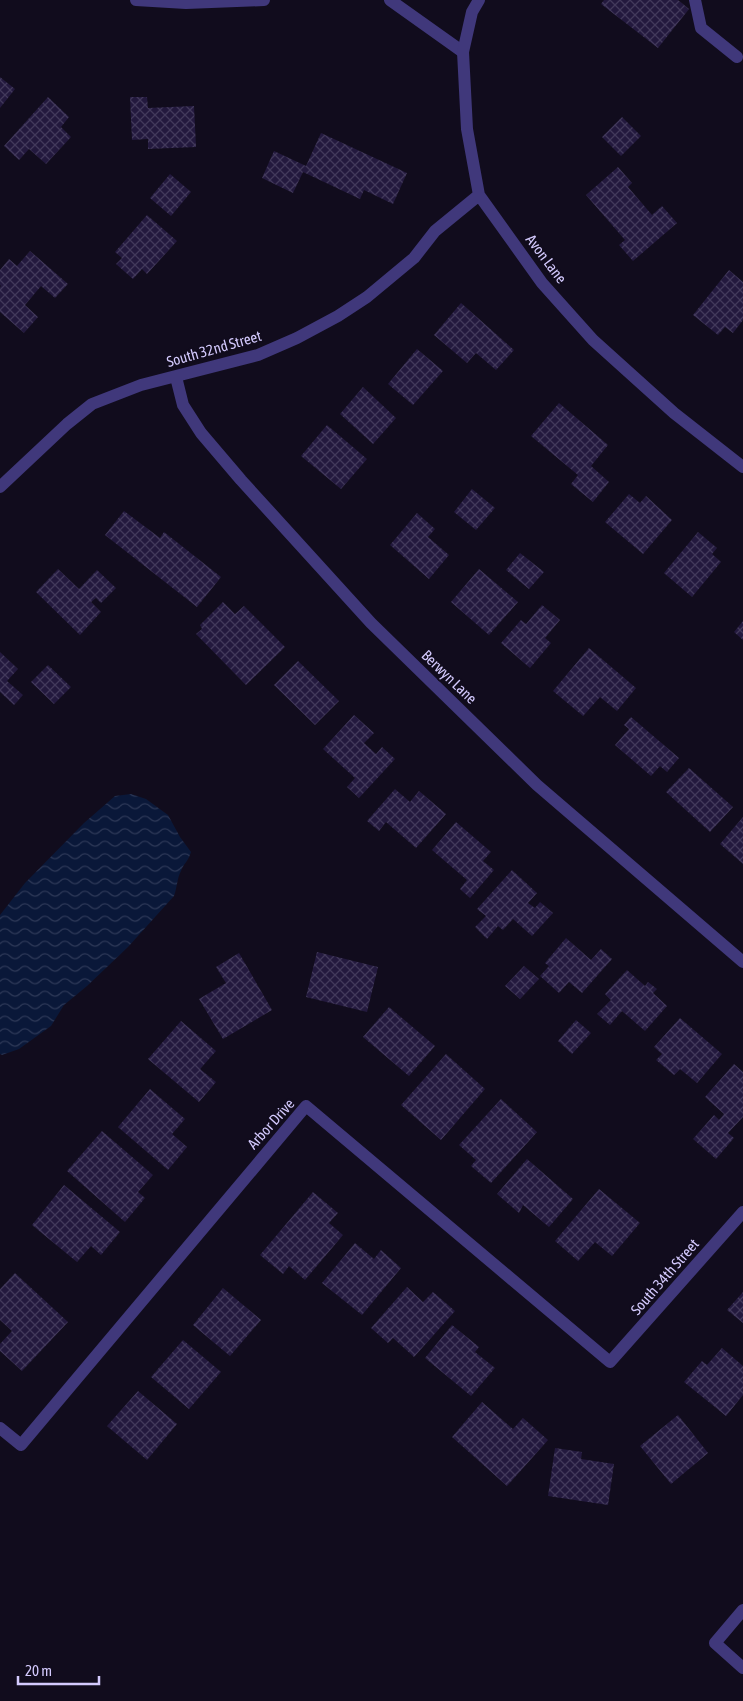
<svg xmlns="http://www.w3.org/2000/svg" width="743" height="1701" font-family="'Asap Condensed',sans-serif">
  <style>
    .water { fill: url(#water-waves) }
    .building { fill: url(#building-cross-hatch) }
    .lines { fill: none; stroke-linecap: round; stroke-linejoin: round }
    .service { stroke: #40387b; stroke-width: 12 }
    .minor { stroke: #40387b; stroke-width: 12 }
    .labels { text-anchor: middle; stroke-width: 4; stroke-linejoin: round; paint-order: stroke }
    .street-label { font-size: 15px; fill: #d4cafe; stroke: #110c1d }
  </style>
  <defs>
    <pattern id="water-waves" width="16" height="10" patternUnits="userSpaceOnUse" patternTransform="scale(1.25)"><rect width="16" height="10" fill="#0a1839"/><path d="M0 5q4-4 8 0t8 0" fill="none" stroke="#2d3857"/></pattern>
    <pattern id="building-cross-hatch" width="8" height="8" patternUnits="userSpaceOnUse" patternTransform="scale(1.25)"><rect width="8" height="8" fill="#23193e"/><path d="M0 0l8 8M0 8l8-8" fill="none" stroke="#42395b"/></pattern>
  </defs>
  <rect width="100%" height="100%" fill="#110c1d"/>
  <!-- water -->
  <path class="water" d="M131,794l15,5 22,16 12,22 11,15c-3,10 -7,11 -10,19 -4,7 -4,17 -7,25l-46,51 -41,39 -23,19 -13,21 -32,23 -17,6 -2,-1v-139l25,-32 59,-60 31,-27z"/>
  <!-- building -->
  <path class="building" d="M604,0h74l11,9 -31,39 -57,-44z
    M0,77l15,12 -15,19z
    M48,97l21,20 -8,10 10,10 -25,27 -17,-15 -10,11 -15,-14z
    M130,97h17l1,11 46,-2 2,41 -48,2v-10l-16,1z
    M622,117l19,19 -20,20 -19,-19z
    M321,133l86,40 -14,31 -29,-14 -4,9 -57,-27 -10,21 -31,-15 12,-27 32,15z
    M618,167l14,16 -4,4 24,28 10,-9 15,17 -44,38 -14,-16 6,-5 -39,-45z
    M170,174l21,18 -20,24 -21,-18z
    M147,215l30,26 -30,33 -5,-5 -9,10 -17,-15 6,-6 -7,-6z
    M30,251l38,33 -13,14 -14,-12 -16,19 13,12 -14,16 -24,-21v-25l1,-1 -1,-1v-15l9,-11 8,7z
    M729,270l14,12v38l-10,13 -8,-6 -7,8 -25,-20z
    M461,303l53,47 -18,20 -20,-17 -9,10 -33,-28z
    M417,349l26,22 -30,34 -25,-21z
    M363,387l33,31 -23,26 -33,-30z
    M559,403l49,42 -17,21 18,16 -16,20 -22,-18 7,-9 -47,-39z
    M327,425l40,34 -26,30 -40,-33z
    M472,489l23,19 -19,22 -22,-18z
    M629,494l11,9 6,-7 26,24 -29,34 -38,-32z
    M124,511l36,27 4,-6 57,45 -24,30 -92,-72z
    M417,513l18,16 -7,8 21,18 -20,24 -39,-34z
    M698,532l19,16 -5,6 9,8 -29,35 -28,-24z
    M520,553l24,19 -15,17 -23,-19z
    M58,569l21,20 18,-19 19,18 -15,15 -5,-5 -5,4 10,10 -21,23 -44,-43z
    M479,569l39,33 -29,33 -38,-33z
    M223,602l12,12 9,-8 41,41 -39,38 -50,-51 6,-5 -2,-4z
    M542,605l18,15 -15,18 6,5 -21,25 -29,-25 20,-23 5,4z
    M743,621v19l-9,-8z
    M589,648l47,40 -19,23 -17,-14 -17,19 -30,-25z
    M0,652l18,17 -11,12 16,14 -9,10 -14,-13z
    M298,661l41,40 -24,24 -41,-40z
    M48,665l23,22 -17,17 -23,-22z
    M354,715l20,18 -10,10 12,11 6,-7 13,12 -36,39 -12,-11 8,-9 -32,-29z
    M631,717l48,41 -12,14 -7,-6 -9,10 -36,-31 14,-16 -5,-4z
    M689,768l44,39 -23,25 -44,-40z
    M395,789l15,13 9,-11 27,23 -30,34 -30,-26 -7,9 -12,-10z
    M743,817v47l-23,-20z
    M456,822l35,30 -8,9 11,9 -24,28 -10,-9 7,-9 -35,-30z
    M512,870l25,23 -9,10 7,5 5,-6 13,11 -21,23 -19,-17 -10,11 -5,-4 -11,13 -12,-12 11,-11 -9,-7z
    M566,938l25,22 10,-11 11,10 -30,34 -13,-11 -10,11 -19,-17 9,-10 -4,-3z
    M317,952l61,15 -11,45 -61,-15z
    M239,953l33,57 -49,29 -24,-40 27,-16 -10,-16z
    M524,966l15,13 -19,20 -15,-13z
    M627,970l18,16 3,-4 9,7 -4,4 14,13 -22,25 -23,-20 -12,14 -13,-11 14,-14 -6,-6z
    M389,1007l46,39 -26,30 -46,-39z
    M680,1018l42,36 -25,29 -17,-14 -6,6 -18,-15 6,-6 -8,-7z
    M576,1020l15,13 -19,21 -14,-13z
    M181,1021l35,30 -16,18 16,13 -17,20 -51,-43z
    M446,1054l39,35 -44,51 -40,-35z
    M734,1064l9,8v45l-15,16 6,5 -18,21 -23,-20 21,-24 5,5 5,-6 -19,-17z
    M150,1089l35,30 -13,15 15,13 -19,23 -50,-43z
    M501,1099l36,33 -46,51 -20,-17 5,-6 -17,-15z
    M102,1131l51,44 -15,17 7,6 -20,24 -58,-51z
    M527,1159l46,40 -24,28 -26,-22 -4,8 -22,-19z
    M64,1185l56,47 -19,23 -10,-9 -14,16 -45,-37z
    M599,1189l41,34 -28,33 -17,-14 -17,19 -23,-20z
    M313,1192l25,21 -9,10 14,12 -38,45 -16,-14 -6,8 -23,-19z
    M355,1243l19,16 7,-9 20,18 -39,47 -40,-32z
    M15,1273l53,49 -46,49 -22,-20v-7l12,-13 -12,-11v-31z
    M407,1287l16,15 10,-10 22,19 -41,46 -21,-19 -5,5 -17,-15z
    M223,1288l38,32 -31,36 -37,-31z
    M743,1292v31l-16,-13z
    M452,1325l27,22 -4,5 20,16 -24,28 -46,-38z
    M183,1340l38,32 -32,37 -38,-32z
    M722,1348l21,18v29l-17,21 -42,-34 18,-21 5,4z
    M138,1391l39,33 -30,36 -40,-34z
    M482,1402l31,27 10,-11 25,22 -41,46 -55,-49z
    M678,1415l30,38 -37,31 -31,-38z
    M555,1448l27,4 -1,7 33,5 -6,41 -60,-9z"/>
  <g class="lines">
    <!-- service -->
    <path class="service" d="M390,0l73,52
      M695,0l6,28 36,29
      M743,1610l-28,33 28,25"/>
    <!-- minor -->
    <path class="minor" d="M136,0l50,3 78,-3
      M479,0l-7,12 -9,40 4,77 12,66 63,88 51,57 81,73 69,54
      M176,377l7,28 18,28 40,47 130,143 166,162 206,177
      M0,487l67,-63 25,-20 49,-19 117,-30 39,-17 41,-22 29,-19 47,-39 21,-27 44,-36
      M0,1428l21,17 285,-339 304,256 133,-150"/>
  </g>
  <g class="labels">
    <!-- street labels -->
    <g class="street-label">
      <text transform="translate(546 259) rotate(53)" y="5">Avon Lane</text>
      <text transform="translate(214 349) rotate(-16)" y="5">South 32nd Street</text>
      <text transform="translate(449 677) rotate(44)" y="5">Berwyn Lane</text>
      <text transform="translate(271 1124) rotate(-48)" y="5">Arbor Drive</text>
      <text transform="translate(665 1277) rotate(-49)" y="5">South 34th Street</text>
    </g>
  </g>
  <!-- scale -->
  <path d="M18 1676v8h81v-8" fill="none" stroke="#d4cafe" stroke-width="2.5"/>
  <text x="25" y="1676" font-size="15" fill="#d4cafe" stroke="#110c1d" stroke-width="4" paint-order="stroke">20 m</text>
</svg>
